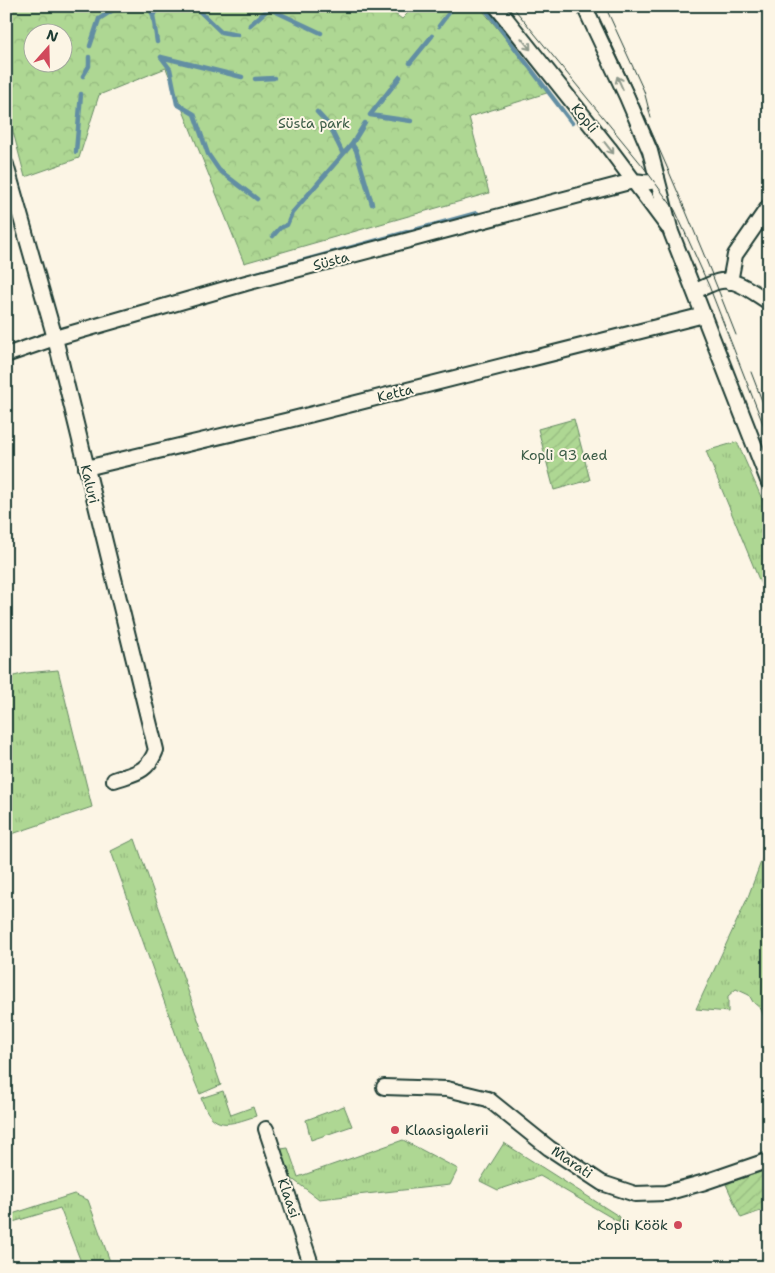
<svg xmlns="http://www.w3.org/2000/svg" width="775" height="1273" font-family="'Shantell Sans',sans-serif">
  <style>
    .grass { fill: url(#grass-tufts); stroke: #668a64 }
    .forest { fill: url(#forest-crowns); stroke: #668a64; fill-rule: evenodd }
    .garden { fill: url(#garden-furrows); stroke: #668a64 }
    .lines { fill: none; stroke-linecap: round; stroke-linejoin: round }
    .stream { stroke: #628ea3; stroke-width: 4.5 }
    .minor-casing { stroke: #1f3d34; stroke-width: 18 }
    .minor { stroke: #fcf5e5; stroke-width: 14 }
    .tram { stroke: #1f3d34; stroke-width: 1 }
    .oneway { stroke: #8e998c }
    .poi-dot { fill: #d1495b; stroke: #fcf5e5; stroke-width: 2 }
    .labels { text-anchor: middle; stroke-width: 4; stroke-linejoin: round; paint-order: stroke }
    .street-label { font-size: 14px; fill: #1f3d34; stroke: #fcf5e5 }
    .park-label { font-size: 14px; fill: #3c5c47; stroke: #fcf5e5 }
    .poi-label { font-size: 14px; fill: #1f3d34; stroke: #fcf5e5; text-anchor: start }
  </style>
  <defs>
    <pattern id="grass-tufts" width="24" height="20" patternUnits="userSpaceOnUse" patternTransform="scale(1.25)"><rect width="24" height="20" fill="#aed793"/><path d="M3 7l-1-3M5 7V3M7 7l1-3M15 17l-1-3M17 17v-4M19 17l1-3" fill="none" stroke="#95b97f"/></pattern>
    <pattern id="forest-crowns" width="20" height="18" patternUnits="userSpaceOnUse" patternTransform="scale(1.25)"><rect width="20" height="18" fill="#aed793"/><path d="M2 6a3 3 0 1 1 6 0M12 15a3 3 0 1 1 6 0" fill="none" stroke="#95b97f"/></pattern>
    <pattern id="garden-furrows" width="10" height="10" patternUnits="userSpaceOnUse" patternTransform="scale(1.25)"><rect width="10" height="10" fill="#aed793"/><path d="M-1 1l2-2M0 10L10 0M9 11l2-2" fill="none" stroke="#95b97f"/></pattern>
  </defs>
  <rect width="100%" height="100%" fill="#fcf5e5"/>
  <filter id="ink" filterUnits="userSpaceOnUse"><feTurbulence type="fractalNoise" baseFrequency=".02" numOctaves="2"/><feDisplacementMap in="SourceGraphic" scale="10" xChannelSelector="R" yChannelSelector="G"/><feConvolveMatrix kernelMatrix="1 2 1 2 8 2 1 2 1" color-interpolation-filters="sRGB"/></filter>
  <g filter="url(#ink)">
    <!-- grass -->
    <path class="grass" d="M737,442l32,73v89l-63,-153z
      M58,670l34,137 -86,29v-158l20,-5z
      M135,839l86,246 -21,9 -19,-45 -70,-198z
      M769,840v190l-8,-21 -8,-7 -4,-7 -13,-6 -8,7v16l-32,-3 52,-112z
      M223,1091l8,24 22,-8 3,9c-28,9 -43,16 -55,-18z
      M344,1106l8,20 -41,14 -5,-20z
      M403,1140l55,29 -8,16 -131,14 -28,-21 -10,-29 7,-1 10,29z
      M504,1143l116,74 -1,5 -79,-46 -42,14 -18,-9z
      M74,1194l14,6 24,67h-29l-23,-59 -54,16v-8z"/>
    <!-- forest -->
    <path class="forest" d="M9,6h375l18,13 13,-13h64l71,86 -81,25 20,76 -245,70 -78,-195 -67,27 -20,63 -54,19 -19,-72v-97zM32,32h30v30h-30z"/>
    <!-- garden -->
    <path class="garden" d="M574,419l16,61 -36,10 -16,-61z
      M769,1169v39l-28,10 -15,-34z"/>
    <g class="lines">
      <!-- stream -->
      <path class="stream" d="M148,6l5,9 4,27
        M194,6l27,26 17,3
        M483,6l89,117
        M270,9l51,24
        M153,15l9,-9
        M250,25l22,-19
        M439,26l15,-20
        M90,46l9,-27 20,-13
        M161,57l9,12 7,35 17,10 14,40 11,16 38,29
        M161,57l81,20
        M410,63l22,-27
        M83,76l6,-10v-9
        M400,77l-30,38 41,6
        M255,79l19,-1
        M317,112l12,13 14,29
        M352,144l4,6 16,54
        M76,152l5,-58
        M273,236l7,-8 7,-3 5,-12 60,-69 13,-21
        M254,274l223,-61"/>
      <defs>
        <path id="minor" d="M496,6l113,142 59,79
          M584,6l43,91 23,54 21,81 98,251
          M6,165l49,173 101,412c-9,23 -21,23 -42,30
          M730,282l5,-27 34,-49
          M695,291c8,-3 18,-9 26,-10 17,-2 34,13 48,21
          M6,355l49,-17 191,-55 387,-102c9,0 19,5 24,-4
          M86,468l199,-47 419,-106
          M384,1087l63,2 41,10 61,49 53,35 33,11 31,-1 39,-11 64,-22
          M266,1129l46,138"/>
      </defs>
      <!-- minor casing -->
      <use href="#minor" class="minor-casing"/>
      <!-- minor -->
      <use href="#minor" class="minor"/>
      <!-- tram -->
      <path class="tram" d="M512,6l130,159 33,45 34,76 60,153
        M594,6c51,108 99,218 142,329
        M605,6l39,85 7,27
        M751,372l18,47"/>
    </g>
    <!-- one-way arrows -->
    <defs><path id="oneway-shaft" d="M-6 0H5M1.5-3L5.5 0L1.5 3" fill="none" stroke-width="1.6" stroke-linecap="round" stroke-linejoin="round" transform="scale(1.25)"/></defs>
    <g class="oneway">
      <use href="#oneway-shaft" transform="translate(526 44) rotate(51)"/>
      <use href="#oneway-shaft" transform="translate(620 83) rotate(-114)"/>
      <use href="#oneway-shaft" transform="translate(609 148) rotate(52)"/>
    </g>
  </g>
  <!-- markers -->
  <g class="poi-dot">
    <circle cx="395" cy="1130" r="5"/>
    <circle cx="678" cy="1225" r="5"/>
  </g>
  <g class="labels">
    <!-- street labels -->
    <g class="street-label">
      <text transform="translate(585 118) rotate(51)" y="5">Kopli</text>
      <text transform="translate(331 261) rotate(-15)" y="5">Süsta</text>
      <text transform="translate(395 393) rotate(-14)" y="5">Ketta</text>
      <text transform="translate(90 484) rotate(76)" y="5">Kaluri</text>
      <text transform="translate(572 1162) rotate(34)" y="5">Marati</text>
      <text transform="translate(289 1198) rotate(71)" y="5">Klaasi</text>
    </g>
    <!-- park labels -->
    <g class="park-label">
      <text x="314" y="128">Süsta park</text>
      <text x="564" y="460">Kopli 93 aed</text>
    </g>
    <!-- poi labels -->
    <g class="poi-label">
      <text x="405" y="1135">Klaasigalerii</text>
      <text x="668" y="1230" text-anchor="end">Kopli Köök</text>
    </g>
  </g>
  <!-- margin -->
  <rect width="775" height="1273" fill="none" stroke="#fcf5e5" stroke-width="25"/>
  <rect x="12" y="12" width="750" height="1248" fill="none" stroke="#1f3d34" stroke-width="2" filter="url(#ink)"/>
  <!-- north arrow -->
  <g transform="translate(48 48) rotate(20)"><circle r="24" fill="#fcf5e5" stroke="#a4ab9e"/>
  <path d="M0-4L9 19L0 12L-9 19Z" fill="#d1495b"/>
  <text y="-8" font-size="14" font-weight="bold" text-anchor="middle" fill="#1f3d34">N</text>
  </g>
</svg>
